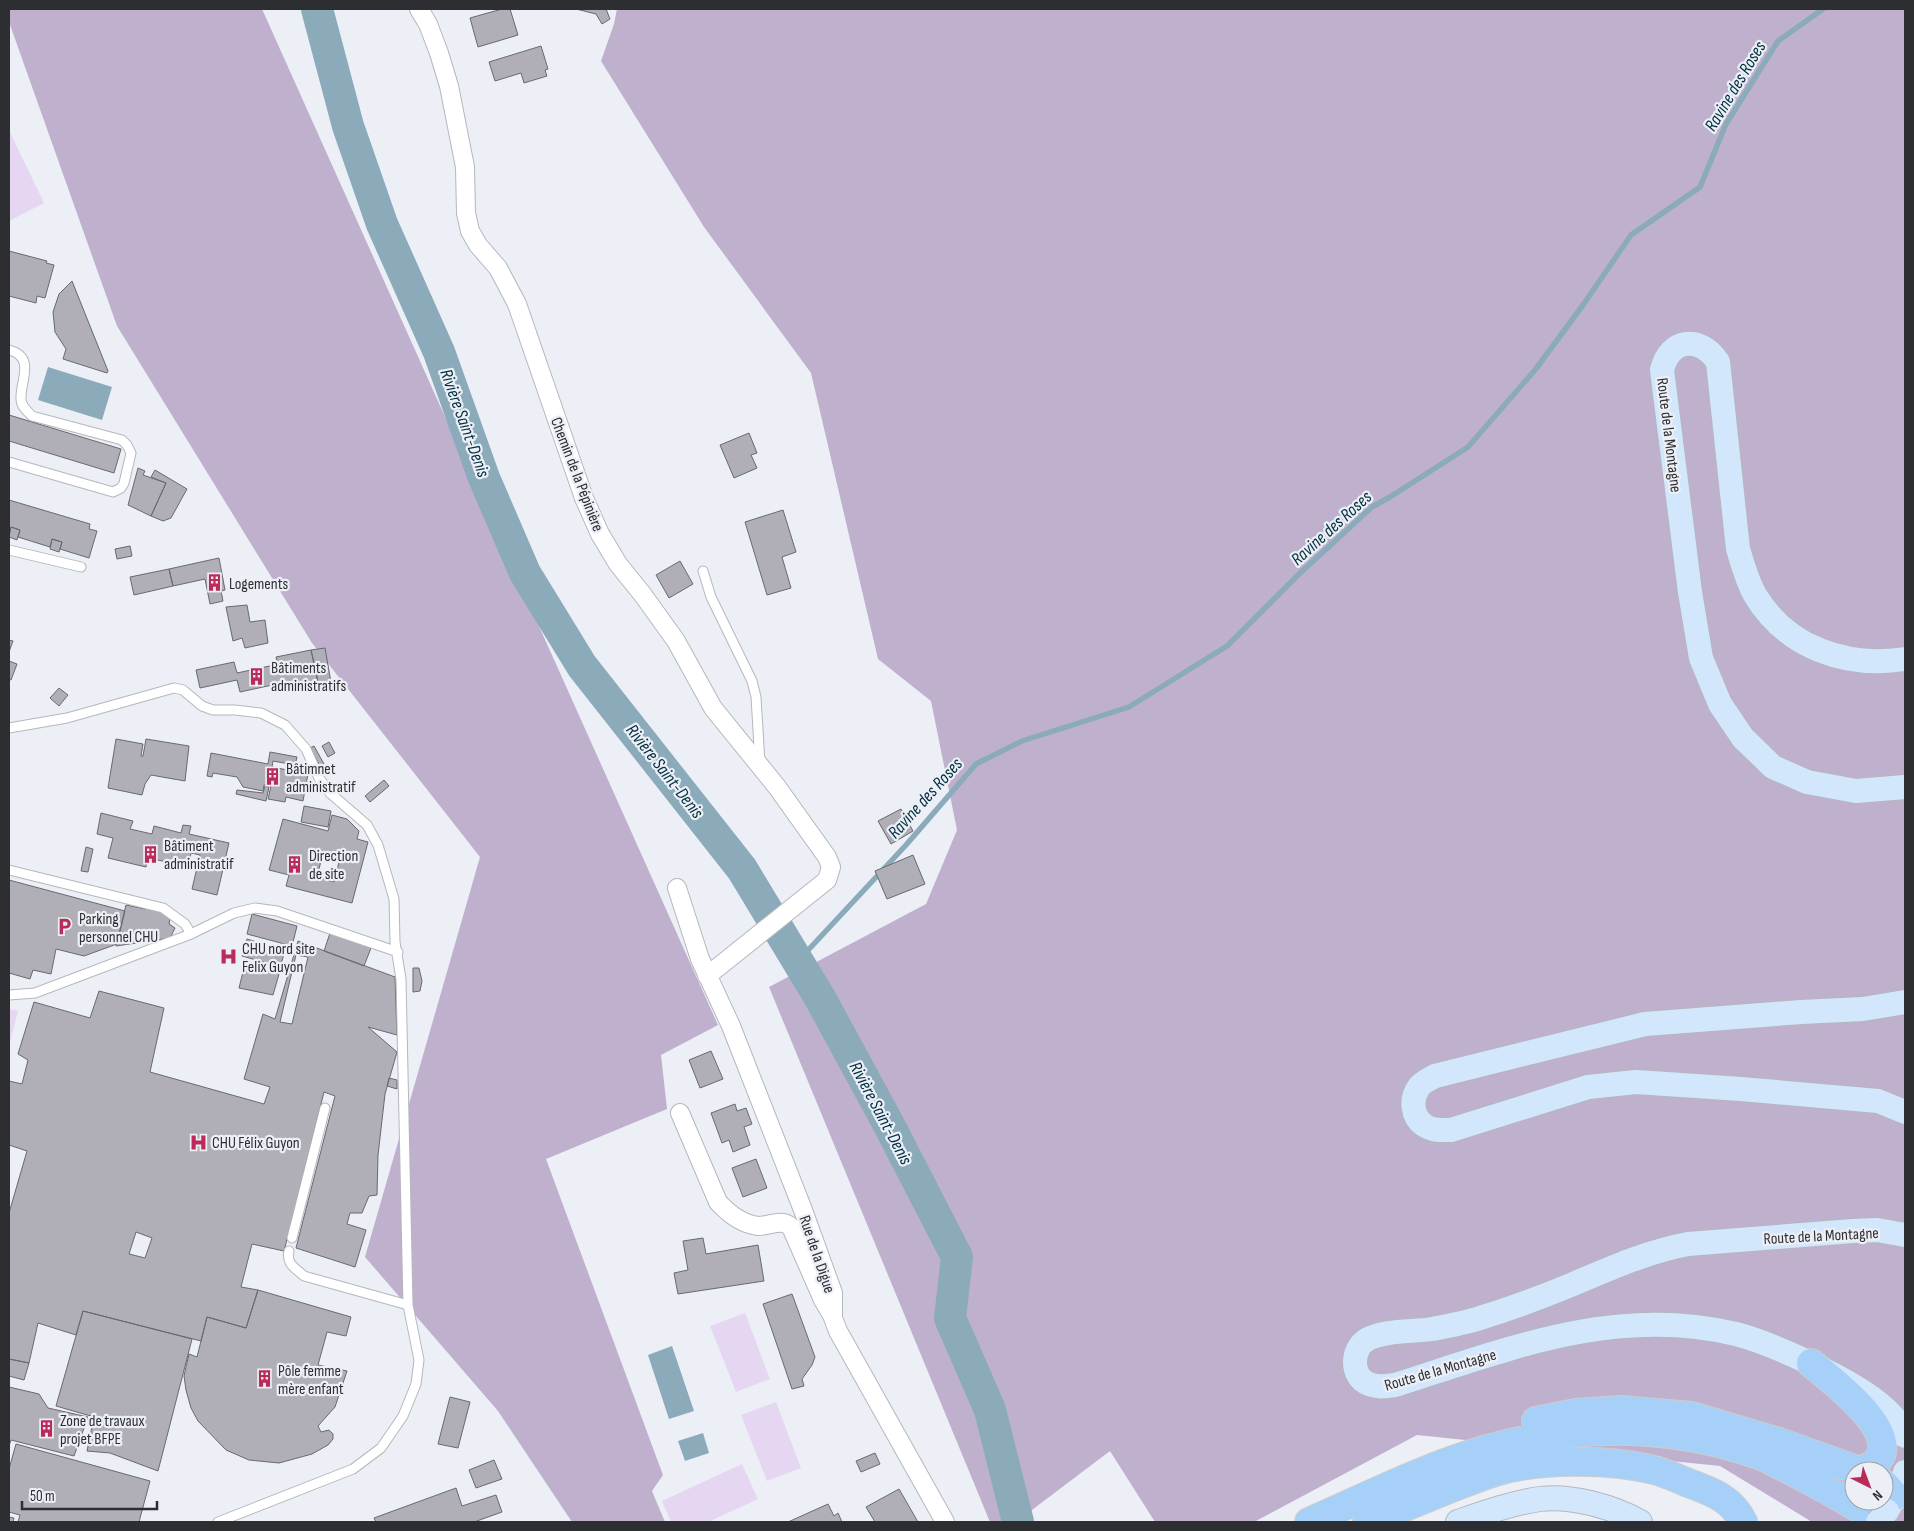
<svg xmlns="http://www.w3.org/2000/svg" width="1914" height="1531" font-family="'Sofia Sans Condensed',sans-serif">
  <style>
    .green { fill: #e5d7f1 }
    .forest { fill: #bfb1cd; fill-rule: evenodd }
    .water { fill: #8baaba }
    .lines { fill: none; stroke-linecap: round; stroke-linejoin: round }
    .stream { stroke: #8baaba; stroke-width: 5.5 }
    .river { stroke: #8baaba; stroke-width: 32 }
    .building { fill: #b0afb7; stroke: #696970; fill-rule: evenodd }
    .lane-casing { stroke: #b5b7bf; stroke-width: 11 }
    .street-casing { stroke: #b5b7bf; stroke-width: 20 }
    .secondary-casing { stroke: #b5b7bf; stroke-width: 26 }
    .primary-casing { stroke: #cdcdce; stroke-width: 30 }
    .lane { stroke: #fff; stroke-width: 9 }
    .street { stroke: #fff; stroke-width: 18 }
    .secondary { stroke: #d3e7fc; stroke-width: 24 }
    .primary { stroke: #a6d0f8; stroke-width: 28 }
    .secondary-bridge-casing { stroke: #b5b7bf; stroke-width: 26; stroke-linecap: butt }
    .secondary-bridge { stroke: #d3e7fc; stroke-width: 24 }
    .labels { text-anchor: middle; stroke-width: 4.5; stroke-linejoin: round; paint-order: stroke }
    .street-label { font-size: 16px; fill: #2d2e31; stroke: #eceff6 }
    .poi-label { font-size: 16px; fill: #2d2e31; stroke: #eceff6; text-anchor: start }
    .water-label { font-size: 18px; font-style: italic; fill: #002f41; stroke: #eceff6 }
  </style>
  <rect width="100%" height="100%" fill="#eceff6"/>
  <!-- green -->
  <path class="green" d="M9,130l35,73 -35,18z
    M9,1009l9,2 -9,35z
    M745,1313l25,66 -34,13 -26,-66z
    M776,1402l25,66 -34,13 -26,-66z
    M742,1464l16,35 -50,23h-37l-9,-21z"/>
  <!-- forest -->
  <path class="forest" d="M9,9h253l456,1016 -57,30 6,54 -121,50 117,316 -11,16 13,31h-93l-74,-111 -133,-154 115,-400 -168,-214 -195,-317 -108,-304z
    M617,9h1288v1513h-93l-92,-56 -303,-31 -163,87h-99l-45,-71 -94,71h-26l-221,-535 157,-83 31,-74 -26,-129 -53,-42 -67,-286 -107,-146 -103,-166 13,-37zM1854,1471h30v30h-30z"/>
  <!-- water -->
  <path class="water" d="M48,367l64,20 -10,33 -64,-20z
    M672,1346l22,65 -25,8 -21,-64z
    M703,1433l6,20 -24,8 -7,-20z"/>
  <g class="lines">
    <!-- stream -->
    <path class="stream" d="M798,961l108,-116 70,-81 46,-23 107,-34 98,-61 71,-71 74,-68 18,-10 78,-50 67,-77 48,-65 48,-70 69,-48 26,-63 52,-83 45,-32"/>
    <!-- river -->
    <path class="river" d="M317,9l31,117 34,98 57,128 45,126 41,95 57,93 160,203 78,129 69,127 68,132 -7,61 40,92 28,112"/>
  </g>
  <!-- building -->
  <path class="building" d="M502,9h8l8,26 -40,12 -8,-29z
    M576,9h30l4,10 -8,5 -6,-10z
    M541,46l7,23 -3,1 2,6 -23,7 -3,-10 -26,8 -6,-19z
    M9,251l38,10 -1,2 8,2 -9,33 -8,-2 -1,7 -27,-7z
    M72,281l36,90 -1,2 -44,-14 3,-10 -11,-17 -2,-20 6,-18z
    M9,415l112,34 -7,24 -105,-32z
    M749,433l8,20 -6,2 6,13 -23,10 -14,-33z
    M138,468l7,3 -2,4 23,8 -15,33 -23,-11z
    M155,470l32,19 -16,29 -8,3 -12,-5 15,-33 -15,-6z
    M9,500l81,24 -1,5 8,2 -8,27 -29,-9 2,-7 -10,-3 -2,8 -32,-10 2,-7 -9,-3 -2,7z
    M783,510l13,42 -14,5 9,31 -24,7 -22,-73z
    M11,527l9,3 -3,10 -8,-3z
    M52,539l10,3 -3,10 -9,-3z
    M130,546l2,10 -15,3 -2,-10z
    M219,558l6,32 -4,1 2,10 -13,3 -5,-25 -32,7 -4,-17z
    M680,561l13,23 -24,14 -13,-23z
    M169,569l4,17 -39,9 -4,-18z
    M247,605l3,17 15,-2 3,23 -23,5 -3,-10 -9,3 -7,-34z
    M9,640l4,1 -4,11z
    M325,648l7,40 -14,3 -2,-9h2l-7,-32z
    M311,650l3,13 -35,8 -3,-14z
    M9,661l8,3 -6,16 -2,-1z
    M234,662l3,11 37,-8 2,6 38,-8 4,19 -39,8 -2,-6 -37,8 -3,-12 -37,8 -4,-18z
    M59,688l9,7 -9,11 -9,-8z
    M116,739l27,5 -2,12h2l3,-17 43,7 -4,35 -34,-6 -6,9 -3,11 -34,-7z
    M329,742l6,11 -7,4 -6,-11z
    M314,746l10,18 -4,2 -10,-18z
    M270,752l27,5 -2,8 -22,-4 -1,6 36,7 -5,27 -17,-4 -1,5 -17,-3 3,-13 -7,-1 -1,6 -20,-4 -6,-10 -24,-4 -1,4 -5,-1 4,-23 57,11z
    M384,780l5,6 -19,16 -5,-6z
    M265,786l4,1 -3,14 -30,-7 1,-4 26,3z
    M304,806l27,5 -3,16 -27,-5z
    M901,809l12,22 -22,13 -13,-23z
    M101,813l32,8 -3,8 22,5 2,-8 27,7 2,-8 8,1 -2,8 40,9 -12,52 -25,-6 8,-34 -9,-2 -3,13 -41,-8 -1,9 -38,-9 5,-20 -16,-4z
    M332,815l15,4 12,12 -2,8 11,3 -16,61 -66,-17 3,-11 -20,-5 14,-51 45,12zM323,853l17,5 -6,24 -17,-5z
    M86,847l7,2 -5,23 -7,-1z
    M913,855l12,29 -38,15 -12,-28z
    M9,880l116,31 -8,33 -33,12 -28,-7 -5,25 -18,-4 -3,9 -21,-6z
    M126,905l19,4 1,-4 25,8 -2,11 6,4 -5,10 -54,8z
    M252,914l45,12 -5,20 -45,-12z
    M330,933l41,15 -7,18 -40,-15z
    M247,939l38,12 -5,16 -38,-11z
    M298,941l97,36 2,58 -29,-8 29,25 -12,42 -7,61 -1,40 -8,1 -7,17h-12l-3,11 19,6 -11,37 -59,-19 39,-152 -11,-4 -40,159 -32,-7 -11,43 17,3 -12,38 -39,-11 -6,24 -118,-30 -7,24 -38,-12 -9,40 -20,-4v-146l18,-62 -18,-6v-64l13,3 6,-24 -10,-6 16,-52 56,16 9,-27 65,17 -14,64 114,32 6,-17 -26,-8 19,-65 12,5z
    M296,955l12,2 -16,67 -12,-2z
    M245,964l34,10 -6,21 -34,-7z
    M413,968h6l3,13 -2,10 -7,1z
    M711,1051l12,28 -23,9 -11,-28z
    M389,1078l8,2v9l-10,-3z
    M735,1104l2,7 9,-3 6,16 -8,3 6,18 -17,7 -4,-12 -7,3 -11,-30z
    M756,1159l11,29 -24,9 -11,-29z
    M136,1232l16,6 -7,20 -16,-4z
    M703,1238l3,16 52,-9 6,36 -86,13 -4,-21 14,-3 -5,-29z
    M258,1290l93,27 -5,19 -19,-4 -9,33 29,6 -12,36 -17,19 3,6 8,-2 4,4v5l-5,6 -16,9 -33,9 -30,-3 -23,-10 -28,-29 -7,-13 -5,-18 -2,-14 5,-22 8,3 10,-40 39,11z
    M792,1294l23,63 -3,8 -10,14 2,7 -12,3 -29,-85z
    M83,1311l109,28 -34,132 -48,-18 -23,-2 7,-34 -38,-11z
    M9,1359l20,4 -5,17 -15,-4z
    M9,1387l30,7 9,14 40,9 -14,39 -63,-16 -2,6z
    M450,1397l20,5 -12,46 -20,-4z
    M16,1444l134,37 -11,41h-121l2,-7 -11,-3v-43z
    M875,1453l5,11 -19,8 -5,-11z
    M494,1460l8,19 -26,9 -7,-18z
    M456,1488l6,18 34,-11 6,17 -28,10h-98l-2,-4z
    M899,1489l19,33h-43l-9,-15z
    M828,1504l6,12 4,-3 4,9h-54z
    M9,1517l5,1 -1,4h-4z"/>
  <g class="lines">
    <defs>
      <path id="lane" d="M9,350c27,7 11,31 12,49 0,7 6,12 11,17l90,24 5,5 4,8 -7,30 -3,5 -8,4 -104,-30
        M9,550l72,17
        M703,571l8,26 41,84 4,16 4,66
        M9,728l58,-10 107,-30 9,2 19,16 11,4h22l26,3 24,12 21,24 13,29 11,15 37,32 11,20 16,54 1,43 6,37 7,326 11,55 -3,24 -13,32 -22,32 -28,21 -135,53
        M9,870l154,38 22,16 6,10
        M9,995l26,-2 156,-59 43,-21 21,-5 22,3 121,41
        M292,1238l33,-130
        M289,1251c-3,13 6,17 15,25l104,29"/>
      <path id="street" d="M419,9l9,15 11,29 10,33 16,81 1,46 4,18 8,14 20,23 19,36 67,194 16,36 18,30 25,31 33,46 37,67 64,79 50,70 4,10 -4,13 -120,96
        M677,888l23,71 31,67 72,184 30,83v25l5,13 107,191
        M680,1113l38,89c10,11 24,22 40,24 12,0 24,-8 33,1l32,73 10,17"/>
      <path id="secondary" d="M1905,659c-59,9 -118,-11 -150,-64 -8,-14 -12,-30 -17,-46l-20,-187c-18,-27 -48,-24 -56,8l28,222 11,66 19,46 23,34 30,29 34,15 49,9 49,-4
        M1905,1002l-42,7 -62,3 -156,12 -210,52c-5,3 -13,6 -16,11 -9,12 -7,30 5,38 8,6 18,5 27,5l137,-43 48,-5 105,7 137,12 27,11
        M1905,1235l-28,-5 -24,1 -165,13c-43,8 -81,26 -122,43 -27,11 -57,22 -86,31 -15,5 -32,8 -48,11 -19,3 -47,1 -64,10 -17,9 -18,38 1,45 9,4 17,2 26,1 114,-36 221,-80 341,-51 34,9 67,25 98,41 23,12 63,35 71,61
        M1887,1511l14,-25 4,-14
        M1458,1522c26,-9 54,-19 82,-23 31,-4 74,8 100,23"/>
      <path id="primary" d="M1811,1363c20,17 98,73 62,102 -4,2 -10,4 -14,6
        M1536,1421l40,-8 45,-3 70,6 88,26 81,29
        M1884,1484l11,12
        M1309,1522c57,-25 114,-54 175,-72 91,-26 182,-27 272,4 10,3 20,10 30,14 33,17 65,35 96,54
        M1367,1522c43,-16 85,-36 128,-50 44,-14 118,-13 163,-1 9,3 19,7 28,11 25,10 45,15 57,40"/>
    </defs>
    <!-- lane casing -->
    <use href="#lane" class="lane-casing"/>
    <!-- street casing -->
    <use href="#street" class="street-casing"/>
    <!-- secondary casing -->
    <use href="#secondary" class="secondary-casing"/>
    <!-- primary casing -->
    <use href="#primary" class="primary-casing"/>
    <!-- lane -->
    <use href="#lane" class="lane"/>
    <!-- street -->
    <use href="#street" class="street"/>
    <!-- secondary -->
    <use href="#secondary" class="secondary"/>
    <!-- primary -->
    <use href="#primary" class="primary"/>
    <defs>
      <path id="secondary-bridge" d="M1878,1522l9,-11"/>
    </defs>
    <!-- secondary-bridge casing -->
    <use href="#secondary-bridge" class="secondary-bridge-casing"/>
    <!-- secondary-bridge -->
    <use href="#secondary-bridge" class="secondary-bridge"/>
  </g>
  <!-- icons -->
  <defs>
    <symbol id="building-bare" viewBox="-9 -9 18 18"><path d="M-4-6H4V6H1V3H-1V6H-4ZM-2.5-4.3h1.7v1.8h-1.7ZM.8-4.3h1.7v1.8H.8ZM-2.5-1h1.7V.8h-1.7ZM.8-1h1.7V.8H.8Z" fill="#ba2b59" stroke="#eceff6" stroke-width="2.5" paint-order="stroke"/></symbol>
    <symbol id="parking-bare" viewBox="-9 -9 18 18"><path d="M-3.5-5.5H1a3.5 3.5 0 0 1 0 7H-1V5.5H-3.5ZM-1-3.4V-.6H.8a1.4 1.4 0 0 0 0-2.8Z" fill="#ba2b59" stroke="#eceff6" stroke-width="2.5" paint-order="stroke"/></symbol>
    <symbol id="hospital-bare" viewBox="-9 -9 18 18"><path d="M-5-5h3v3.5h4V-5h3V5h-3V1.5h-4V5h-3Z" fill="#ba2b59" stroke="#eceff6" stroke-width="2.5" paint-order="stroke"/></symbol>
  </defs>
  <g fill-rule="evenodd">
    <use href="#building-bare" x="202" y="570" width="25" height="25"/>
    <use href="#building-bare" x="244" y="664" width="25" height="25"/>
    <use href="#building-bare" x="260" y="764" width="25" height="25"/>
    <use href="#building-bare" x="138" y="842" width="25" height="25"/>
    <use href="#building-bare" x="282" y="852" width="25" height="25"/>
    <use href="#parking-bare" x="52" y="914" width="25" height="25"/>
    <use href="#hospital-bare" x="216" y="944" width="25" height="25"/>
    <use href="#hospital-bare" x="186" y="1130" width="25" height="25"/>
    <use href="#building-bare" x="252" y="1366" width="25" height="25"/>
    <use href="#building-bare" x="34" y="1416" width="25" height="25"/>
  </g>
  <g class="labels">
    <!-- street labels -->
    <g class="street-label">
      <text transform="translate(1670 435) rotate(83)" y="6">Route de la Montagne</text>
      <text transform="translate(578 474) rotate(69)" y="6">Chemin de la Pépinière</text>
      <text transform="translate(1821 1235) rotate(-3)" y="6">Route de la Montagne</text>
      <text transform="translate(818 1254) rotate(71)" y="6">Rue de la Digue</text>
      <text transform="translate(1440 1369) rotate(-16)" y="6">Route de la Montagne</text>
    </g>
    <!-- poi labels -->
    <g class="poi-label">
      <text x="229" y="589">Logements</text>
      <text x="271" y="673">Bâtiments<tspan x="271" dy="18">administratifs</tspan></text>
      <text x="286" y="774">Bâtimnet<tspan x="286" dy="18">administratif</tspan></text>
      <text x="164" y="851">Bâtiment<tspan x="164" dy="18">administratif</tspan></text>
      <text x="309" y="861">Direction<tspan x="309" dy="18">de site</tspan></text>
      <text x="79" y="924">Parking<tspan x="79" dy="18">personnel CHU</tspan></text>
      <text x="242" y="954">CHU nord site<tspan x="242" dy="18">Felix Guyon</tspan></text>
      <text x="212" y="1148">CHU Félix Guyon</text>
      <text x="278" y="1376">Pôle femme<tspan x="278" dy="18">mère enfant</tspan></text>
      <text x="60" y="1426">Zone de travaux<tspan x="60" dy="18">projet BFPE</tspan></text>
    </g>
    <!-- water labels -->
    <g class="water-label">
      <text transform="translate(1735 86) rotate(-59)" y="6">Ravine des Roses</text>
      <text transform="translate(465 423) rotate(70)" y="6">Rivière Saint-Denis</text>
      <text transform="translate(1331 528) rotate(-42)" y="6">Ravine des Roses</text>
      <text transform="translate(665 771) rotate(52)" y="6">Rivière Saint-Denis</text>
      <text transform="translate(925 798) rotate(-48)" y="6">Ravine des Roses</text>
      <text transform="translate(881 1113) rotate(62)" y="6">Rivière Saint-Denis</text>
    </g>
  </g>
  <!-- border -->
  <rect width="1914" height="1531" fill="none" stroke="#2d2e31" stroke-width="20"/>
  <!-- north arrow -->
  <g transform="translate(1869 1486) rotate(138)"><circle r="24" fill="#eceff6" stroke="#a0a2a7"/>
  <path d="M0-4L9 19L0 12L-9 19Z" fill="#ba2b59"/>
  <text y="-8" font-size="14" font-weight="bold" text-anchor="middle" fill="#2d2e31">N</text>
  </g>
  <!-- scale -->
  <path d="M22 1501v8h135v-8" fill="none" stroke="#2d2e31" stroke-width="2.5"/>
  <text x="30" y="1501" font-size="15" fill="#2d2e31" stroke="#eceff6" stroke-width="4" paint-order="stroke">50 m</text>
</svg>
